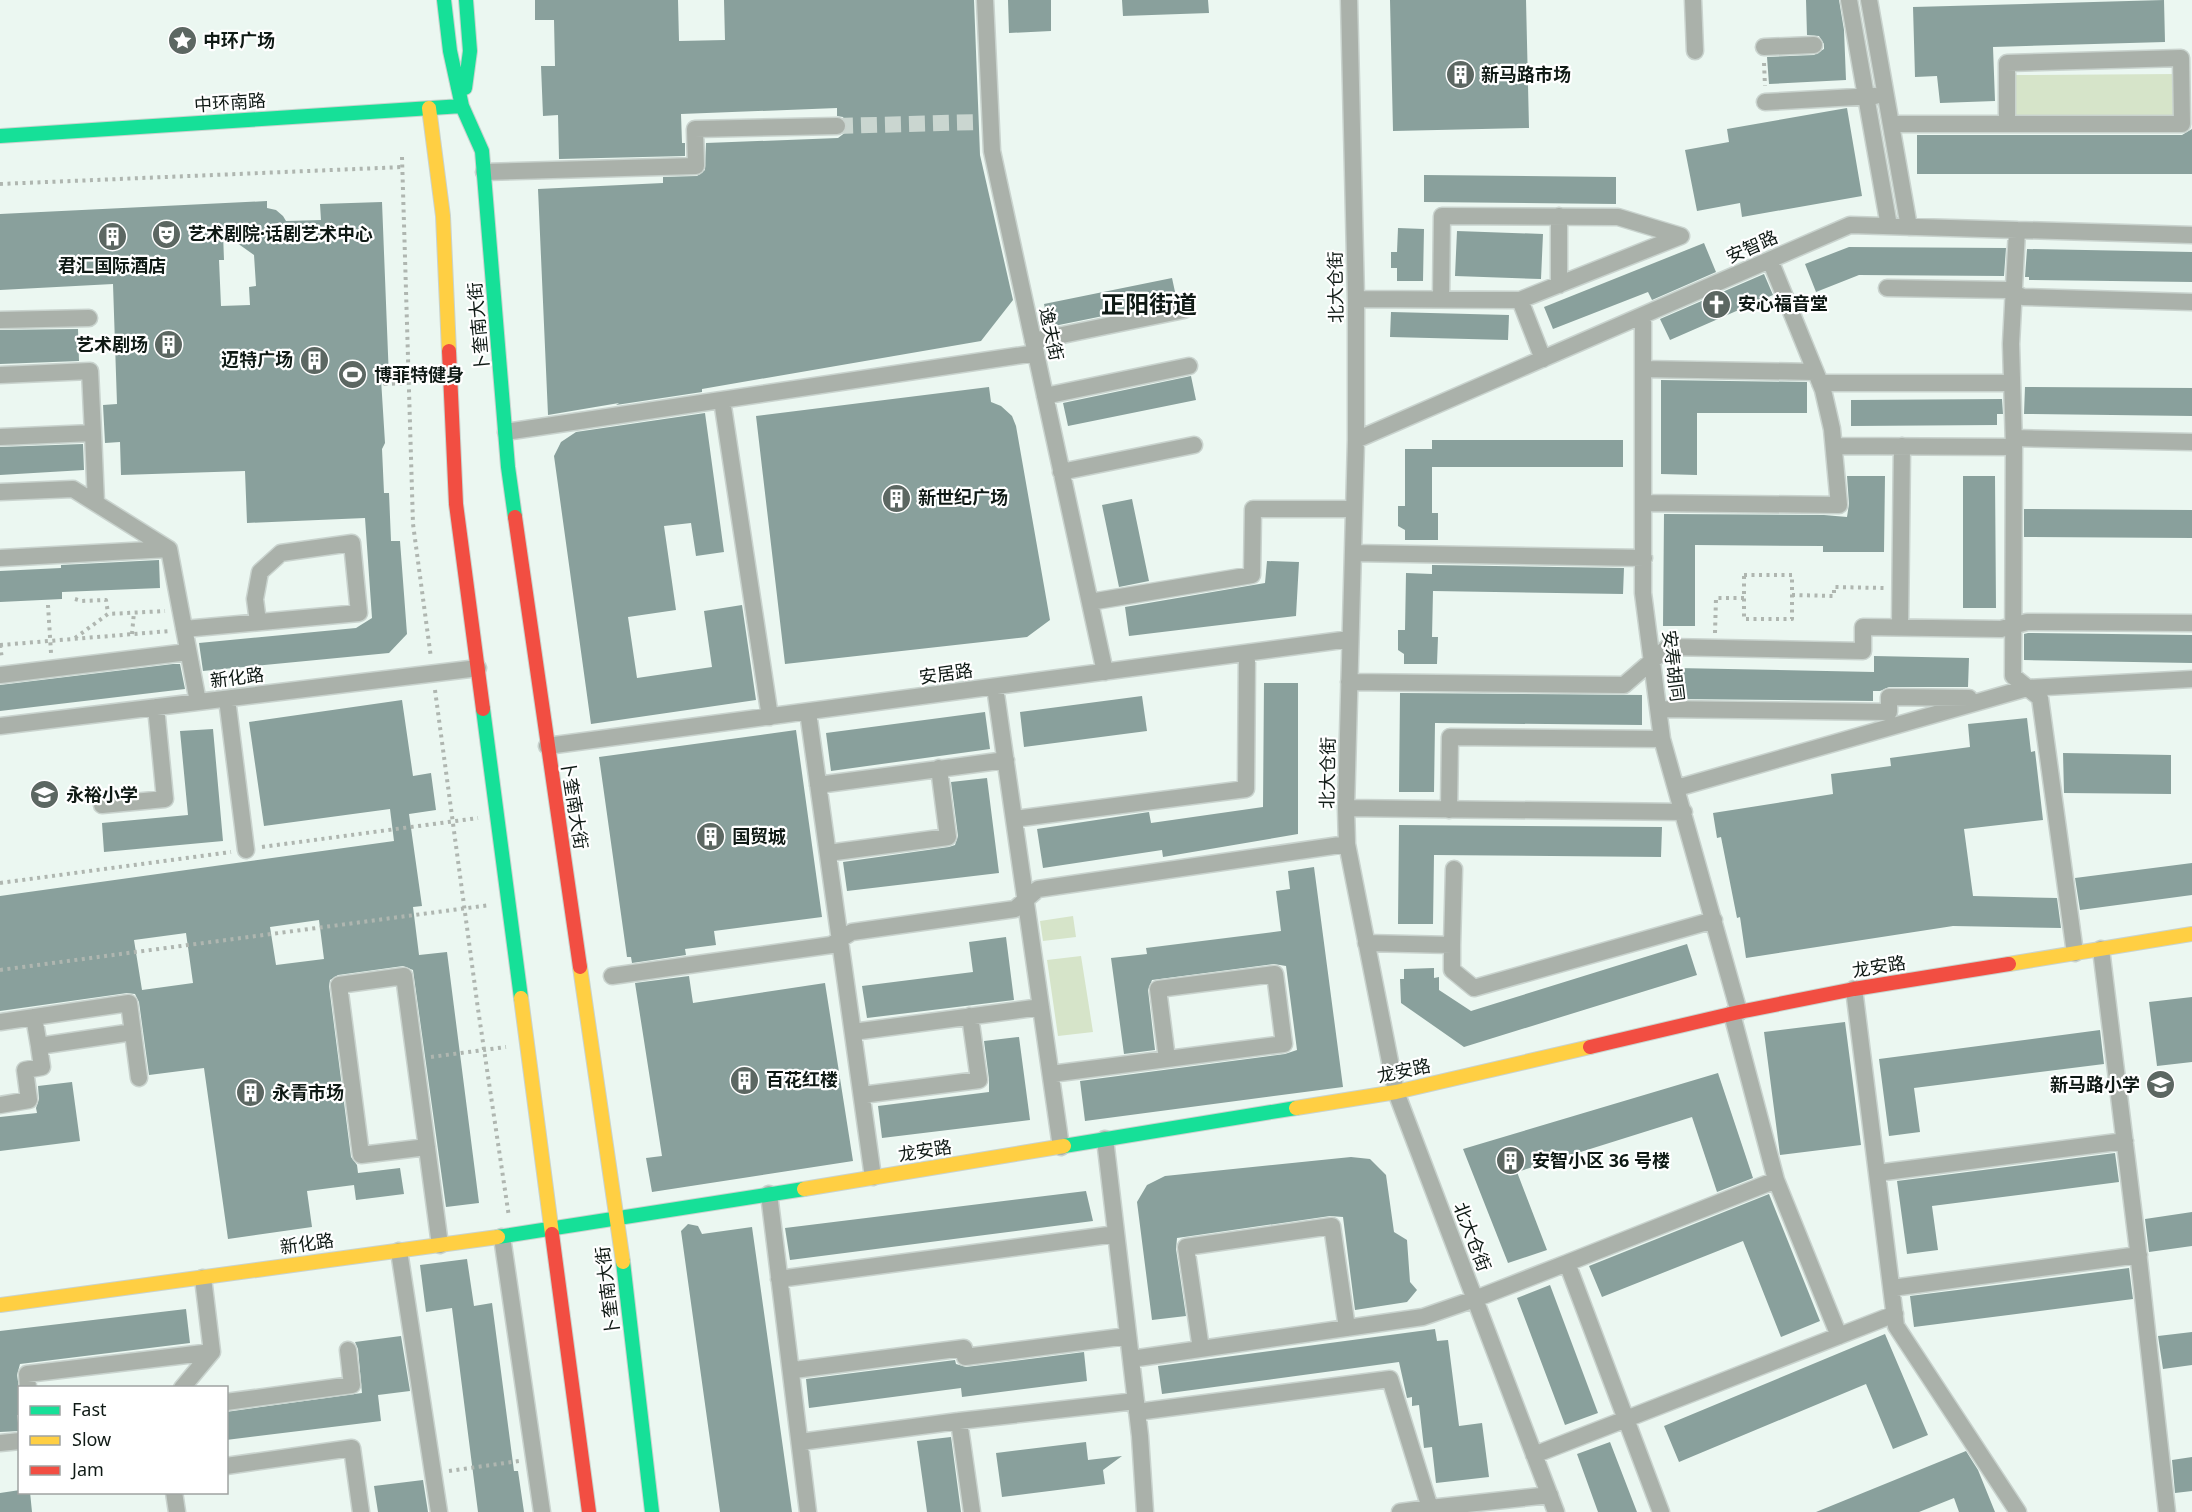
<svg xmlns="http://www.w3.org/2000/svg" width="2192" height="1512" font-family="'Noto Sans','Noto Sans SC',sans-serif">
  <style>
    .green { fill: #d6e4c9 }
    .building { fill: #89a09c; fill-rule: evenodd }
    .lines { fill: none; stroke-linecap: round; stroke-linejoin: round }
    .street-tunnel { stroke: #cad6d0; stroke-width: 16; stroke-dasharray: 16 8; stroke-linecap: butt }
    .street-casing { stroke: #c9d3ce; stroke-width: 19 }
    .fast-casing { stroke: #c9d3ce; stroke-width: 16 }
    .slow-casing { stroke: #c9d3ce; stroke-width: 16 }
    .jam-casing { stroke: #c9d3ce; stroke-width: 16 }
    .path { stroke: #afb6b0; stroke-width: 4; stroke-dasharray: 3 4.5; stroke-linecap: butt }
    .street { stroke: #aab1aa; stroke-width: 16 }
    .fast { stroke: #16e098; stroke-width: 14 }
    .slow { stroke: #ffcf43; stroke-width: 14 }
    .jam { stroke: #f24e42; stroke-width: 14 }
    .labels { text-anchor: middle; stroke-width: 4.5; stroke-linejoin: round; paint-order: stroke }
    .poi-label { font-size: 18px; font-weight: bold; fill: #0f1a15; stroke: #fff; text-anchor: start }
    .street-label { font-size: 18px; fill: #0f1a15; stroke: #fff }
    .district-label { font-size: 24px; font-weight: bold; fill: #0f1a15; stroke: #fff }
  </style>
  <rect width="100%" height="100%" fill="#ebf7f1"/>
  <!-- green -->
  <path class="green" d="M2177,74l1,42 -162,1v-42z
    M1073,916l3,21 -33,4 -3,-20z
    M1081,956l12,76 -35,4 -11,-76z"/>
  <!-- building -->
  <path class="building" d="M535,0h143l1,41 46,-1 -1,-40h250l6,155 33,145 -32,41 -279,48v3l-86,13 3,-2 -71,12 -10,-226 125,-6v-6l34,-1 8,-6 1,-27 132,-5 8,-6 1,-7 -4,-8 -6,-1v-8l-156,6 1,29h3v13l-126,3 -1,-44 -15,1 -2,-50h14l-1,-46h-19z
    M1008,0h43v31l-42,2z
    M1122,0h86l1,13 -86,3z
    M1390,0h136l3,128 -136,3z
    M1806,0h33l5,30 2,50 -77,4 -2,-27 47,-2 10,-6v-5l-5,-8 -12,-1z
    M2164,0l1,42 -172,5 2,54 -55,2 -3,-27 -22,1 -2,-70z
    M1847,108l15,88 -120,21 -2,-14 -43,8 -12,-61 44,-8 -2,-13z
    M2192,129v45h-275v-39h265z
    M1424,175l192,2v27l-192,-2z
    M267,201v7l9,2 7,6 3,5 35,-1 -1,-16 62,-2 7,177h-8l4,64 -3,6 2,44h5l2,48h9l7,93 -18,19 -186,18 -4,-28 157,-15 16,-10 -7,-100 -118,5 -2,-52 -124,4 -1,-33 -15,1 -2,-38 14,-1 -4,-120 -113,6v-76zM223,233l31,22 2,31 -7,1 1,18 -29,1 -2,-46h5z
    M1398,228l26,1 -1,52h-26v-13h-6v-16h6z
    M1457,231l86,3 -2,45 -86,-3z
    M1704,243l12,29 -64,28 -4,-8 -95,37 -9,-22z
    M1849,247l157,1 -2,28 -145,-1 -43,17 -11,-28z
    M2027,249l165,3v30l-163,-2v-3h-4z
    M1764,274l9,21 -103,45 -10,-21z
    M1172,278l5,23 -128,26 -5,-23z
    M1391,312l118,3 -1,25 -118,-3z
    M78,329l1,32 -79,3v-34z
    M1191,376l5,24 -128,26 -5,-23z
    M1661,380l146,2v31h-110v62l-36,-1z
    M989,387l2,15 10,4 11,10 4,10 34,194 -23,17 -242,27 -29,-248z
    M2025,387l167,1v28l-168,-2z
    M2002,399l1,15h-6v11l-146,1v-26z
    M705,413l19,139 -28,4 -5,-33 -27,3 12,84 -48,7 9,61 75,-11 -8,-56 38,-6 14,95 -165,24 -37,-268 7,-14 15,-10z
    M1432,440h191v27h-191v46h6v27h-33v-10l-7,-4v-20h7v-57h27z
    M83,444l1,26 -84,5v-28z
    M1847,476h38l-1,76h-61v-6l-128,-1v81h-32l1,-112 160,1 23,2 2,-13z
    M1963,476h32l1,132h-33z
    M1132,499l17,82 -30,6 -17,-82z
    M2024,509l168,1v28l-168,-1z
    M159,560l1,28 -98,4v7l-62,3v-31l61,-3v-3z
    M1267,561l32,1 -3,54 -167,20 -4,-29 140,-24z
    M1432,565l192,3 -1,26 -190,-3 -1,46h6l-1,27h-33v-10l-6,-4v-20h7l1,-57 26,1z
    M2028,633l164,2v28l-168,-3v-26z
    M1874,656l95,2 -1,29h-79l-9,4h-7v10l-197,-2v-31l198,4z
    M173,664h7l5,25 -185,22v-26z
    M1264,683h34v151l-135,23 -1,-7 -119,18 -6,-39 112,-17 2,11 112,-16z
    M1400,693l242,2v30l-207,-2 -1,69h-35z
    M1142,696l5,35 -123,16 -4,-35z
    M402,700l11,76 18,-3 5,37 -27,4 13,92 -9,1 6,48 28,-3 32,251 -33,4 -33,-237 -10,-4 -65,9 -8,5 -1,6 22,171 6,8 1,8 42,-5 4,26 -48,6 -2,-15 -47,6 5,36 -84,12 -24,-171 -55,7 -10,-73 -4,-8 -8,-1 -127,18v-115l394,-55 -4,-32 -126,17 -15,-104zM319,920l5,39 -48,6 -6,-38zM186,933l7,50 -51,7 -8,-50z
    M985,712l5,37 -159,22 -5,-38z
    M2027,718l4,34 4,-1 8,69 -79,9 9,67 84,2 4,30 -108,-2 -207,32 -6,-41 -3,1 -16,-81 -4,1 -4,-25 120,-19 -2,-20 60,-8 -1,-8 80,-11 -2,-23z
    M213,729l10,112 -119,11 -2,-29 86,-8 -8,-84z
    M796,730l26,187 -108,14 2,14 -31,4 1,6 -54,8 -1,-6h-4l-28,-200z
    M2063,753l108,2v39l-107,-1z
    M987,778l12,95 -152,18 -4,-29 106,-15 6,-2 3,-9 -7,-54z
    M1399,825l263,2 -1,30 -227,-2 -1,69h-35z
    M2192,863v32l-112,15 -5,-32z
    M1314,867l29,220 -258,34 -5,-40 205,-27 12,-4 -11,-84 -12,-2 -122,16 -4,10 7,60 -31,4 -13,-96 36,-4 -1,-6 135,-17 -5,-40 14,-2 -2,-18z
    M1006,937l8,63 -147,18 -5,-32 111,-14 -4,-30z
    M1687,944l10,31 -233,72 -63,-44 -1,-24h4v-10l30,-1v10l5,-1v13l32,21z
    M689,976l4,27 132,-20 28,178 -201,31 -6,-34 16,-2 -27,-173z
    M2192,997v65l-35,4 -8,-64z
    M1845,1022l16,123 -81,10 -16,-123z
    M2100,1030l4,34 -190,24 6,44 -31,4 -10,-77z
    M1019,1037l11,83 -148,18 -4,-32 111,-14v-13l-5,-38z
    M1718,1073l35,105 -36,14 -25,-75 -175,55 30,78 -39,13 -45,-114z
    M72,1082l8,59 -80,10v-34l37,-4 -1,-5 3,-9 -1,-13z
    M2115,1153l4,29 -187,24 6,44 -31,4 -10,-73z
    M1351,1157l19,2 16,16 8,57 13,8 3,42 7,8 -10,12 -52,8 -12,-93 -13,-1 -153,22 -1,11 10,67 -34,4 -15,-118 10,-17 18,-9z
    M1086,1191l7,30 -303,39 -5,-32z
    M1769,1194l51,127 -39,16 -38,-96 -141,56 -13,-31z
    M2192,1212v34l-43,6 -4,-33z
    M688,1224l10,2 4,8 50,-7 40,285h-72l-39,-281z
    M467,1259l7,47 18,-3 22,168h4l6,41h-46l-26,-204 -26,4 -6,-47z
    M2129,1268l4,31 -219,28 -4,-31z
    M1550,1285l48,128 -33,12 -48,-127z
    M186,1309l4,34 -170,21 -3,11 3,19v21h-3l2,16 -19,1v-101z
    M1435,1329l2,12 11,-1 11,86 23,-3 7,54 -53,6 -4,-36 -8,1 -5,-43 -7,1v-9l-5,1 -8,-36 -237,32 -4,-28z
    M2192,1332v33l-29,4 -5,-33z
    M1885,1334l43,101 -35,14 -27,-65 -187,78 -15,-36z
    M401,1336l9,55 -32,4 3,26 -155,19v-28l136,-19 -4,-44 -3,-7z
    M1084,1352l3,29 -125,16 -1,-9 -152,20 -3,-29 149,-19 1,4 10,3z
    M951,1437l10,75h-34l-10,-71z
    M1086,1442l2,18 34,-4 -19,14 2,14 -103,13 -6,-44z
    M1610,1442l27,70h-39l-21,-58z
    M1966,1451l12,19 17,42h-36l-5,-14 -35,14h-103z
    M2192,1457v34l-17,2 -3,-33z
    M423,1480l5,32h-50l-4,-26z
    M20,1490v2h10l2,20h-32v-19z"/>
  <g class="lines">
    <!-- street-tunnel -->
    <path class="street-tunnel" d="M837,126l142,-4"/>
    <defs>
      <path id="street" d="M985,0l7,151 113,521
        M1349,0l7,299v141l-10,368 1,36 49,248 160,420
        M1693,0l2,51
        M1849,0l40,226
        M1869,0l40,227
        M1764,47l50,-2
        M1765,102l110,-6
        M1891,124h291l-1,-66 -174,5v61
        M484,172l212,-6 -1,-37 142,-3
        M2017,230l-6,114 3,103 -1,229 27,22 35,255
        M1559,285v-69
        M1887,288l120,2 16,7 169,5
        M1356,299l164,1 23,59
        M1441,299l1,-83 176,1 63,19
        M1520,300l161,-64
        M1643,316v277l19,146 77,273
        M0,320l89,-2
        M1033,341l151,-31
        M1643,369l172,3
        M0,375l90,-4 3,62
        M1820,383h192
        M1045,396l144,-30
        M722,400l48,317
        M506,432l530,-79
        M0,437l93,-4 3,70
        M2014,438l178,4
        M1356,440l494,-215 342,10
        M1834,446l180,1
        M1061,472l133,-27
        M0,492l73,-3 96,60
        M1644,503l195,2 -7,-76 -9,-39 -53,-130
        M1353,553l291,5
        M0,558l169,-9 29,153
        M1090,602l162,-27 1,-66h101
        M1900,627l2,-181
        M184,629l175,-16 -7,-70 -71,10 -21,19 -5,27 3,23
        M0,675l188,-23
        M1349,682l275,3 44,-38 195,4v-24l138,2 26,-7 165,1
        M995,687l66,460
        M227,699l19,151
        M1659,709l230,3v-15l80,1
        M808,712l65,465
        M0,726l478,-58
        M547,746l803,-107
        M818,785l188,-25
        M1677,788l350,-100 165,-9
        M102,805l63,-6 -9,-92
        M1346,808l338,4
        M1449,810l1,-73 212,2
        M1014,819l232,-30 1,-136
        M828,853l120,-16 -9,-69
        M1366,943l86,2v25l22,18 240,-68
        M1452,945l2,-76
        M2101,949l36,293 30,270
        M612,976l219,-31 21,-13 163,-23 23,-20 309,-45
        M1854,989l42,337 122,186
        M34,1017l5,29
        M0,1022l129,-19 10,75
        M853,1032l188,-25
        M1051,1074l233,-30 -9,-70 -117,15 9,70
        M862,1095l117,-15 -9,-64
        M0,1105l29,-5 -4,-30 17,-3 -3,-21 94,-14
        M1105,1139l35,297 5,76
        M427,1147l-66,8 -22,-170 65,-9c12,90 24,180 36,269
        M1877,1173l248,-32
        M1776,1180l63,156
        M769,1194l39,318
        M502,1237l40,275
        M399,1251l40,261
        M1567,1263l209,-83 -44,-166
        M779,1279l337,-45
        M1892,1288l247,-33
        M1201,1349l-15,-102 146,-21 15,102
        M1131,1359l292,-42 52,-18 92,-36 94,249
        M794,1370l170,-22 1,9 163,-21
        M28,1388l-1,-14 185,-22
        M182,1388l30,-36 -9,-74
        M226,1402l126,-17 -4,-35
        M1137,1412l253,-33 40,129 -30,4
        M800,1442l159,-21
        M0,1443l20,-2
        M1534,1455l361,-141
        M226,1466l126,-18 9,64
        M174,1492l3,20
        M972,1512l-13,-91 177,-20
        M1432,1512l-2,-4 120,-13"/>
      <path id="fast" d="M444,0l6,51 12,55 20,45 26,316 7,50
        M465,88l5,-37 -4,-51
        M0,136l462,-30
        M483,709l38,289
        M1064,1146l232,-38
        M498,1237l306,-48
        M623,1262l29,250"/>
      <path id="slow" d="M429,108l14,108 6,135
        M2009,964l183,-30
        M580,967l43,295
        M521,998l31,236
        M1296,1108l100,-16 194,-45
        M804,1189l260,-43
        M0,1305l498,-68"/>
      <path id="jam" d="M449,351l7,153 27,205
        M515,517l65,450
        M1590,1047l149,-35 115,-23 155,-25
        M552,1234l37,278"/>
    </defs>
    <!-- street casing -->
    <use href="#street" class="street-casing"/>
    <!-- fast casing -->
    <use href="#fast" class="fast-casing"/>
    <!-- slow casing -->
    <use href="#slow" class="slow-casing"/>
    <!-- jam casing -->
    <use href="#jam" class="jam-casing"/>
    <!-- path -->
    <path class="path" d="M1764,63l1,23
      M402,157l11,367 18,134
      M0,184l403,-17
      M385,376v8l24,-1
      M1744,575h48v44h-48z
      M1792,595l42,1v-9l50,1
      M75,599l7,2 24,-1 2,13
      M48,605l3,48
      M1715,633l1,-35h28
      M132,634l2,-22
      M75,638l33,-24 57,-3
      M0,645l170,-14
      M0,645l2,14
      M435,690l43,319 31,208
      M262,847l216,-29
      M0,883l231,-31
      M0,970l490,-65
      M431,1057l75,-10
      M449,1471l70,-10"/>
    <!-- street -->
    <use href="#street" class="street"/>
    <!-- fast -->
    <use href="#fast" class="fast"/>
    <!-- slow -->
    <use href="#slow" class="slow"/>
    <!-- jam -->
    <use href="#jam" class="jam"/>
  </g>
  <!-- icons -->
  <defs>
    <symbol id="sight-disc" viewBox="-11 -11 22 22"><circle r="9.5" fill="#5c6762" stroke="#fff"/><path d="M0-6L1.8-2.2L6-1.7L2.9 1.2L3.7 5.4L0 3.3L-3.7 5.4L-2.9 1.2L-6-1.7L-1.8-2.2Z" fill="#fff"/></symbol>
    <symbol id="building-disc" viewBox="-11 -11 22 22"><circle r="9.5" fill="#5c6762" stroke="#fff"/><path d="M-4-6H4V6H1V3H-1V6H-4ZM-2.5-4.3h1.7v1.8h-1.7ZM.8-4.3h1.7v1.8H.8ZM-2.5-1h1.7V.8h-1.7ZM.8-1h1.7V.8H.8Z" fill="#fff"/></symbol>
    <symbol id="theatre-disc" viewBox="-11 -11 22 22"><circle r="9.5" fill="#5c6762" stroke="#fff"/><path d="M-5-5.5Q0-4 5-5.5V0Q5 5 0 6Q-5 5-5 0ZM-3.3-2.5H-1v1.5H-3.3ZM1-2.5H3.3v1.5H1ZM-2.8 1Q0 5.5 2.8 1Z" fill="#fff"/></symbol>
    <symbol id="church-disc" viewBox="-11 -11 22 22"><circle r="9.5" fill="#5c6762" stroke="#fff"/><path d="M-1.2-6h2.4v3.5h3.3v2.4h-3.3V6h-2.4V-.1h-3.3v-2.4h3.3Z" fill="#fff"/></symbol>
    <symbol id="stadium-disc" viewBox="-11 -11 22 22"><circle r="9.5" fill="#5c6762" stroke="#fff"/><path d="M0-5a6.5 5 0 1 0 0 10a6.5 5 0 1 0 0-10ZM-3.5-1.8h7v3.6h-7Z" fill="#fff"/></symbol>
    <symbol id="school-disc" viewBox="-11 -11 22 22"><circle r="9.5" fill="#5c6762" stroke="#fff"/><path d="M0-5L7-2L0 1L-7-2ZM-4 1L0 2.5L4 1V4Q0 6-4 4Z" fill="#fff"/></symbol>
  </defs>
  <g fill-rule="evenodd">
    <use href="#sight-disc" x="166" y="24" width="33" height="33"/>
    <use href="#building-disc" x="1444" y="58" width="33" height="33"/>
    <use href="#theatre-disc" x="150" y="218" width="33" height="33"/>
    <use href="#building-disc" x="96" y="220" width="33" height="33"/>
    <use href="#church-disc" x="1700" y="288" width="33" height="33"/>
    <use href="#building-disc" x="152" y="328" width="33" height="33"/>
    <use href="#building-disc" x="298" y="344" width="33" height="33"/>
    <use href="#stadium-disc" x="336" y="358" width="33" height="33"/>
    <use href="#building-disc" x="880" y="482" width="33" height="33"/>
    <use href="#school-disc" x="28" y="778" width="33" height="33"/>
    <use href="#building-disc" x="694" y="820" width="33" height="33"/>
    <use href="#building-disc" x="728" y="1064" width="33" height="33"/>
    <use href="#school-disc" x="2144" y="1068" width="33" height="33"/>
    <use href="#building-disc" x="234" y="1076" width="33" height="33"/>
    <use href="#building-disc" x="1494" y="1144" width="33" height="33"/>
  </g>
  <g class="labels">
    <!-- poi labels -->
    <g class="poi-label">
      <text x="203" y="47">中环广场</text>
      <text x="1481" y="81">新马路市场</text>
      <text x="188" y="240">艺术剧院·话剧艺术中心</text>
      <text x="112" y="272" text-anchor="middle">君汇国际酒店</text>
      <text x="1738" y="310">安心福音堂</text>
      <text x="148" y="351" text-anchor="end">艺术剧场</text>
      <text x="293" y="366" text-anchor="end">迈特广场</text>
      <text x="374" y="381">博菲特健身</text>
      <text x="918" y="504">新世纪广场</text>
      <text x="66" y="801">永裕小学</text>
      <text x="732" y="843">国贸城</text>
      <text x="766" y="1086">百花红楼</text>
      <text x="2140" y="1091" text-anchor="end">新马路小学</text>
      <text x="272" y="1099">永青市场</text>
      <text x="1532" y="1167">安智小区 36 号楼</text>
    </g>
    <!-- street labels -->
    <g class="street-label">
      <text transform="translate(230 103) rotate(-4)" y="6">中环南路</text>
      <text transform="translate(1752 247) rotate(-24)" y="6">安智路</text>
      <text transform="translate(1336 287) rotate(-91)" y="6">北大仓街</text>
      <text transform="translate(479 327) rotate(-95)" y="6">卜奎南大街</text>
      <text transform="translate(1051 334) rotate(78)" y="6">逸夫街</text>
      <text transform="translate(1673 666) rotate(83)" y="6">安寿胡同</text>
      <text transform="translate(946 674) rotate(-8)" y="6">安居路</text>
      <text transform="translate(237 678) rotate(-7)" y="6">新化路</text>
      <text transform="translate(1328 773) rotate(-89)" y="6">北大仓街</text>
      <text transform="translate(574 805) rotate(81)" y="6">卜奎南大街</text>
      <text transform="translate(1879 967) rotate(-9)" y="6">龙安路</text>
      <text transform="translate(1404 1071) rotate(-12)" y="6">龙安路</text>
      <text transform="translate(925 1151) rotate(-9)" y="6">龙安路</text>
      <text transform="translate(1472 1237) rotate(69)" y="6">北大仓街</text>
      <text transform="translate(307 1244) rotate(-8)" y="6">新化路</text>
      <text transform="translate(608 1291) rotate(-97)" y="6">卜奎南大街</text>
    </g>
    <!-- district labels -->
    <g class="district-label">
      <text x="1149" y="313">正阳街道</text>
    </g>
  </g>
  <!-- legend -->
  <rect x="18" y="1386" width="210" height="108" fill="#ffffff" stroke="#9fa3a1" stroke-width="1.5"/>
  <rect x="30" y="1406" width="30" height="9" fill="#16e098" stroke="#9fa3a1" stroke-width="1.5"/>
  <text x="72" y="1416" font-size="18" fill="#0f1a15">Fast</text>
  <rect x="30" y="1436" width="30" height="9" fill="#ffcf43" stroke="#9fa3a1" stroke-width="1.5"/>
  <text x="72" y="1446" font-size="18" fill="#0f1a15">Slow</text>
  <rect x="30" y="1466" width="30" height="9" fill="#f24e42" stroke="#9fa3a1" stroke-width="1.5"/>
  <text x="72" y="1476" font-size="18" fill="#0f1a15">Jam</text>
</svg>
